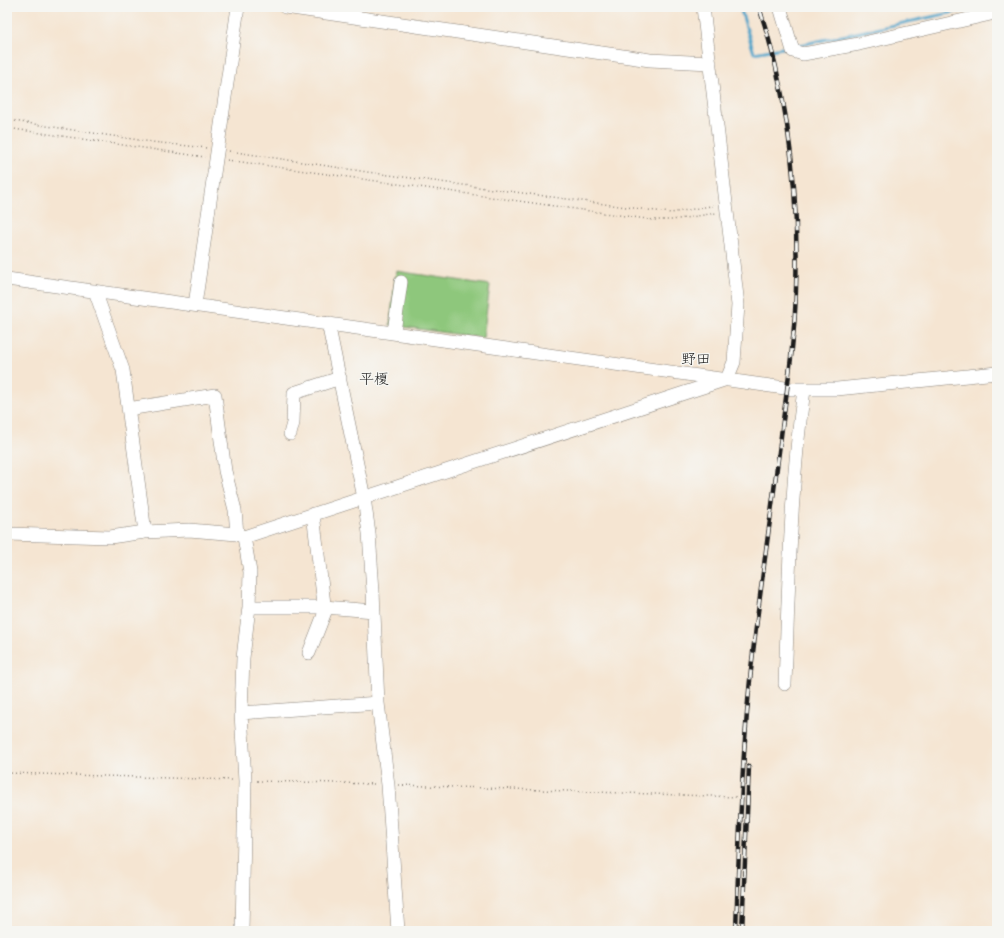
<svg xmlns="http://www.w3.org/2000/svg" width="1004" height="938" font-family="'Comic Neue','Klee One',sans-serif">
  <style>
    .green { fill: #8ec77b; stroke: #55724c }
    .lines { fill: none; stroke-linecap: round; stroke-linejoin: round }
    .stream { stroke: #4da4ca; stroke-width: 3 }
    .minor-casing { stroke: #888077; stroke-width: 14 }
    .path { stroke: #888077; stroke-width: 1.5; stroke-dasharray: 1 3; stroke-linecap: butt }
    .minor { stroke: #fff; stroke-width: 13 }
    .rail-casing { stroke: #1c1c1c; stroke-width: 4.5 }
    .rail { stroke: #f6f6f2; stroke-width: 3; stroke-dasharray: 9; stroke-linecap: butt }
    .labels { text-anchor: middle; stroke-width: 3; stroke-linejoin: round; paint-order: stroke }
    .neighbourhood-label { font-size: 15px; fill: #1c1c1c; stroke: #f6f6f2 }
  </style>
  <rect width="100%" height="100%" fill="#f6f6f2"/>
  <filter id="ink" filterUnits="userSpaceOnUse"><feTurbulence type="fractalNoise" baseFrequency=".025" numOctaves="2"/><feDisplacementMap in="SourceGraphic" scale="8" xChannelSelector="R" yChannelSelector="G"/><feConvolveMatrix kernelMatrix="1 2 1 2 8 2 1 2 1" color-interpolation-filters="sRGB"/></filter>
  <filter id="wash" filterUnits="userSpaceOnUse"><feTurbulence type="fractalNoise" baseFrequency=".012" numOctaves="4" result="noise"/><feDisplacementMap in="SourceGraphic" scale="16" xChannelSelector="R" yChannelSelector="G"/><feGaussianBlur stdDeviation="0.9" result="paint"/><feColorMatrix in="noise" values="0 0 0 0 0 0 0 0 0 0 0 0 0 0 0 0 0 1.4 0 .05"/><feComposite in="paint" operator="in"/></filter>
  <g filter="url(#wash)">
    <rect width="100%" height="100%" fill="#f5e5d2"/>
    <!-- green -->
    <path class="green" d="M396,271l94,14 -7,53 -93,-13z"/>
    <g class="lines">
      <!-- stream -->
      <path class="stream" d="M740,7l14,46 34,-6
        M795,46l183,-39"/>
    </g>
  </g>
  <g filter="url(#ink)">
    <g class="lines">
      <defs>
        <path id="minor" d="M285,7l365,53 60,3
          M780,7l13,44 10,3 56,-10 136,-31
          M7,279l785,110h45l160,-16
          M95,291l28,79 22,162
          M195,305l43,-298
          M328,323l36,175 5,35 4,58 5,112 10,82 10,146
          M394,332l7,-50
          M128,409l87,-14 10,76 10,39 2,24
          M290,434l3,-11 1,-30 46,-15
          M7,534l103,3 35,-5 44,-2 48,4 7,3 483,-158 7,-17 4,-57 -35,-298
          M249,607h75l50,4
          M309,653l16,-41 -12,-98
          M785,684c4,-98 5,-197 19,-294
          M241,713l137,-10
          M242,931l3,-150 -4,-68 2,-55 6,-51 1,-35 -6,-35"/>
      </defs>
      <!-- minor casing -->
      <use href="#minor" class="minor-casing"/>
      <!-- path -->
      <path class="path" d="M7,120l145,22 55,6
        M7,128l198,29
        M229,151l145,22 297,40 45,-8
        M227,160l427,60h18l44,-7
        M7,773l226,7
        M257,781l120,3
        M399,785l338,12"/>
      <!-- minor -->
      <use href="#minor" class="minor"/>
      <defs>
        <path id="rail" d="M736,931c3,-87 6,-174 15,-261 9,-81 21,-161 31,-242 6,-46 13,-93 14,-139 3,-95 -7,-192 -37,-282
          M742,931l7,-165"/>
      </defs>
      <!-- rail casing -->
      <use href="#rail" class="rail-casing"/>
      <!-- rail -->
      <use href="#rail" class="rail"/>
    </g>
  </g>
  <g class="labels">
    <!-- neighbourhood labels -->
    <g class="neighbourhood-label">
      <text x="696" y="364">野田</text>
      <text x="374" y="384">平榎</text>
    </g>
  </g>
  <!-- margin -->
  <rect width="1004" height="938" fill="none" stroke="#f6f6f2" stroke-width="24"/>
</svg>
